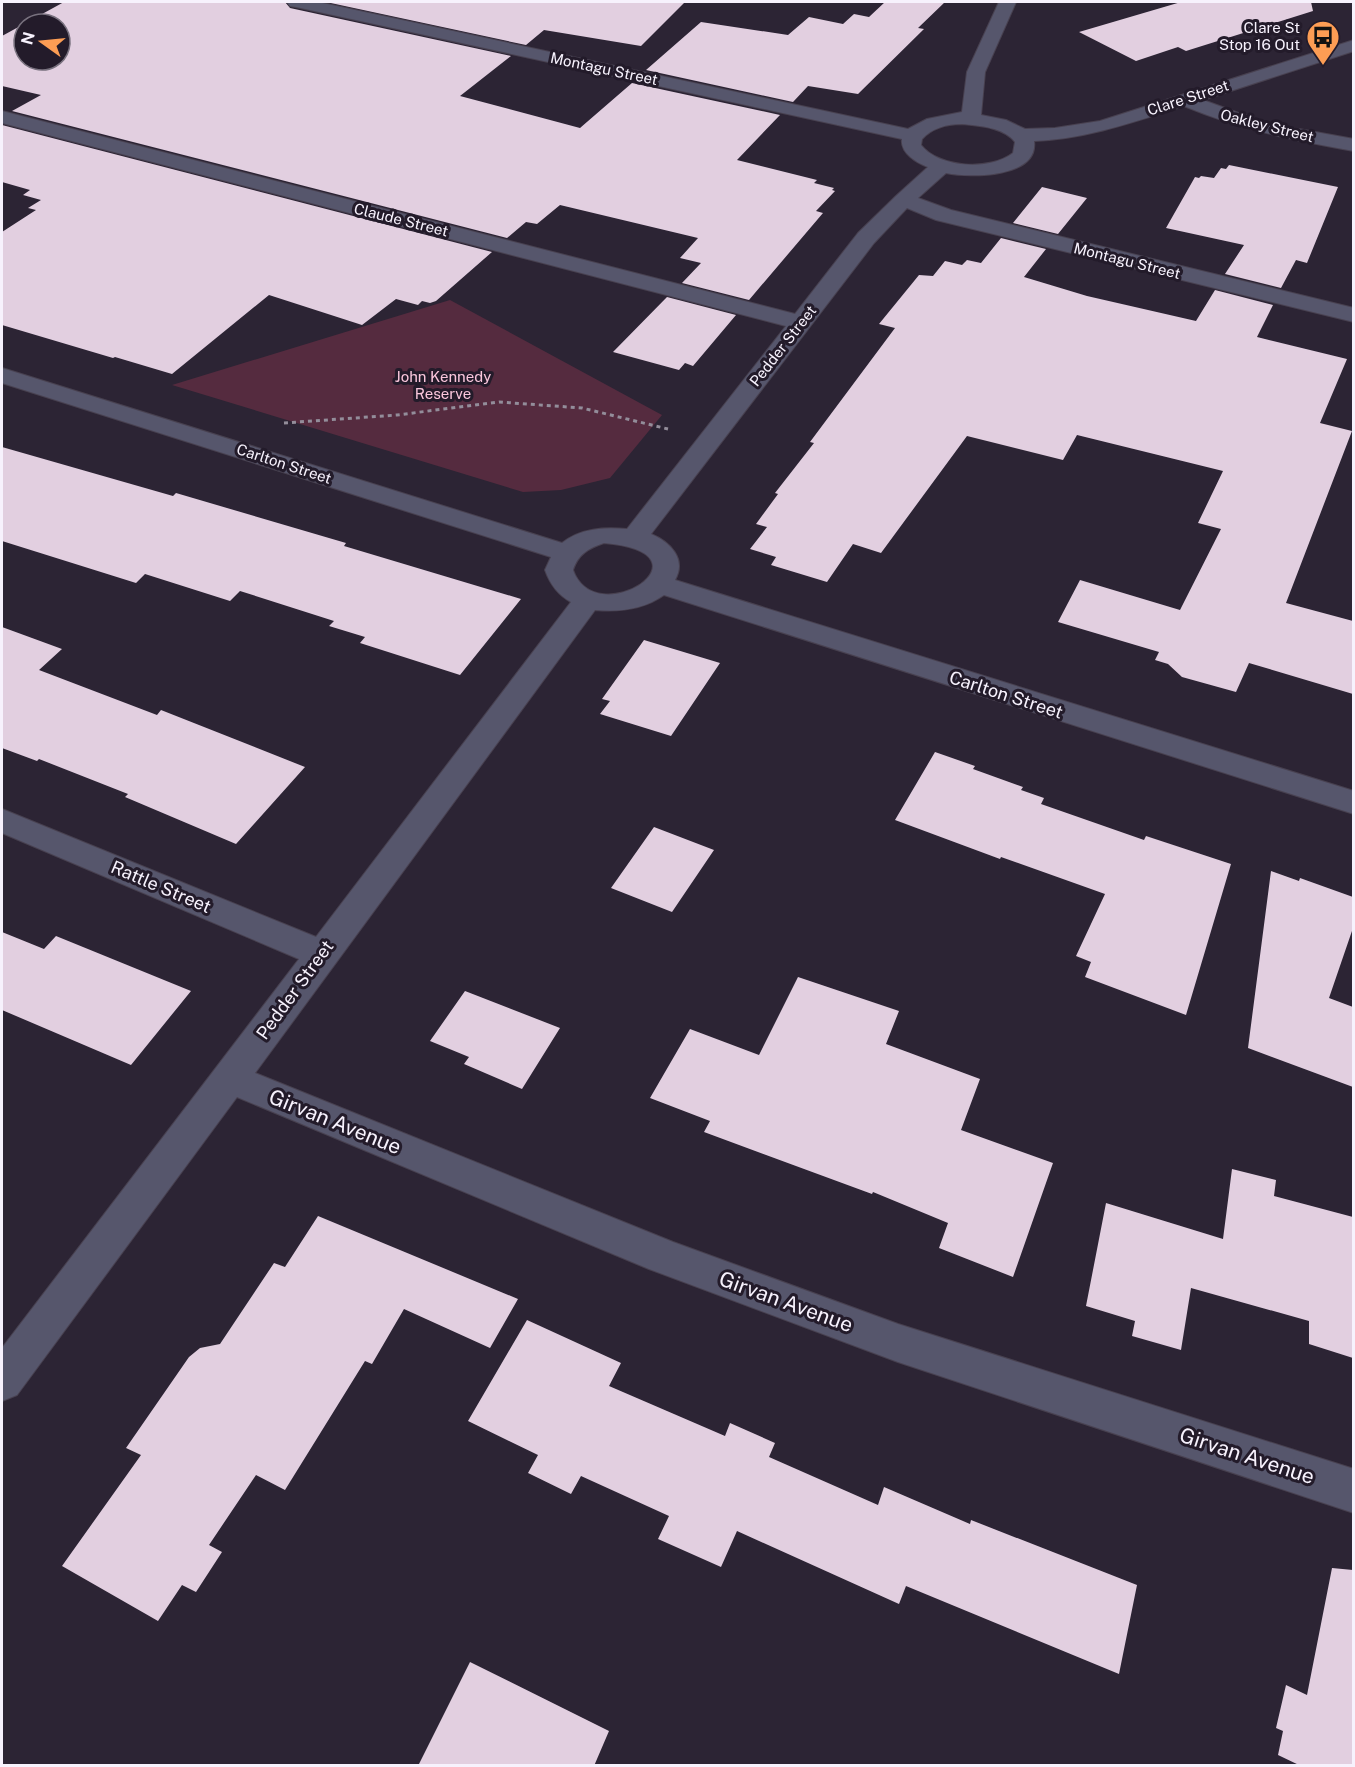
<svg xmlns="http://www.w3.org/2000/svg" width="1355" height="1767" font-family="'Public Sans',sans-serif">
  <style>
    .green { fill: #552b3f }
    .building { fill: #e2cfe0; fill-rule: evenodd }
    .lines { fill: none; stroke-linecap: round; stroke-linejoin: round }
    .minor-casing { stroke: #484150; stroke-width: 2 }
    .path { stroke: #938d9a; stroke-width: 3; stroke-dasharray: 4 4; stroke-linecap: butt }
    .minor { fill: #56566c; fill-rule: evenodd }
    .labels { text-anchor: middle; stroke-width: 6; stroke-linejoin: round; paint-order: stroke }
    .far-poi-label { font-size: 15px; fill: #f7f2fd; stroke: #231b2a; text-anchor: end }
    .far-street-label { font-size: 15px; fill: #f7f2fd; stroke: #231b2a }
    .far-park-label { font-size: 15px; fill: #fac6dc; stroke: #231b2a }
    .street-label { font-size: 18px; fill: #f7f2fd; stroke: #231b2a }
    .near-street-label { font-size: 21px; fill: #f7f2fd; stroke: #231b2a }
  </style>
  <rect width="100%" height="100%" fill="#2c2434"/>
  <!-- green -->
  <path class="green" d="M450,300l212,115 -52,63 -49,12 -38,2 -351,-107z"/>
  <!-- building -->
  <path class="building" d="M64,2h221l5,6 221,48 -51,40 120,32 52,-45 148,32 -43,45 80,20 -3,3 20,5 -2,2 3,1 -19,20 7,2 -74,87 -67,-17 19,-20 -21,-5 18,-20 -138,-33 -23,19 -11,-2 -19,16 -495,-127 29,-16 -39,-9v-50zM24,24h36v36h-36z
    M326,2h359l-44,44 -97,-16 -18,15z
    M885,2h60l-27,26 6,1 -66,65 -50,-8 -15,16 -147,-32 55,-48 87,13 21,-18 34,7 11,-10 15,3z
    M1181,2h130l2,9 -127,40 -8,-4 -42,14 -57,-29z
    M2,125l490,127 -56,49 -6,2 -8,-2 -4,4 -22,-6 -34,26 -93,-30 -97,79 -57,-17 -2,1 -111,-33v-93l34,-22 -8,-2 13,-8 -18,-5 7,-5 -28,-8z
    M1229,165l109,22 -31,76 -11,-3 -15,28 -56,-14 19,-29 -78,-17 29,-51 4,1 2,-2 13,2 7,-10 5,1z
    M1042,187l45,11 -29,36 -45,-11z
    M1001,238l45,11 -22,28 63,19 109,25 19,-31 58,15 -16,32 90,22 -27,64 32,8 -66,172 67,18v73l-104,-31 -13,29 -54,-15 -14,-13 -13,-4 4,-8 -101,-30 22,-42 100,30 41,-81 -23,-6 25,-52 -146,-36 -14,25 -96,-24 -86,117 -28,-9 -26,38 -56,-17 5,-8 -26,-8 17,-22 -11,-3 22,-30 -3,-1 39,-50 -4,-1 85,-114 -16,-4 40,-49 14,1 12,-15 17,4 5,-5 14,3z
    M667,297l69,18 -43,51 -8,-3 -6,7 -66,-18z
    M2,447l171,49 3,-3 170,50 -2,3 177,53 -61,76 -100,-32 5,-6 -36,-11 5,-5 -94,-30 -10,10 -85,-27 -9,9 -134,-42z
    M2,627l60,22 -23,21 118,45 4,-5 144,57 -69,77 -111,-47 3,-3 -89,-35 -2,2 -35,-13z
    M644,640l76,23 -49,73 -71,-22 10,-13 -8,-2z
    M935,752l40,14 -2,3 50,18 -2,3 23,8 -3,6 103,36 2,-4 85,28 -45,151 -101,-38 6,-15 -15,-6 29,-62 -104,-37 -1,2 -105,-39z
    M654,827l60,23 -42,62 -61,-24z
    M1271,871l28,10 1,-3 53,19v31l-24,70 24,9v80l-105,-39z
    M2,932l42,17 12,-13 135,55 -60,74 -129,-55z
    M798,977l101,34 -13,33 94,35 -19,51 92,33 -40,114 -74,-29 9,-25 -75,-31 -1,2 -168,-62 6,-11 -60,-23 40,-69 69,26z
    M465,991l95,37 -38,61 -58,-25 5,-7 -39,-16z
    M1232,1169l44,11 -2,16 79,21v141l-44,-14v-23l-118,-33 -10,62 -49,-14 3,-15 -49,-15 20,-103 117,36z
    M318,1216l200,83 -28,49 -86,-39 -32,55 -7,-3 -80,129 -29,-15 -47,70 13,7 -26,40 -14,-7 -24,36 -96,-55 79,-111 -15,-7 63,-91 11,-9 20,-4 54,-81 11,4z
    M527,1320l94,43 -12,23 116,50 5,-13 45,20 -6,14 109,48 6,-18 86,37 1,-4 166,65 -18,89 -213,-88 -7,18 -162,-73 -16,36 -63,-28 11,-23 -88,-40 -10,18 -43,-21 10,-18 -70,-34z
    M1332,1568l21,2v196h-52l-23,-11 5,-24 -7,-3 10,-43 21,10z
    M470,1662l139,69 -15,35h-176z"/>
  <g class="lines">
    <defs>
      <path id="minor" d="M287,2h31l590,127 19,-10 35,-7 5,-40 32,-70h17l-31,70 -4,43 25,5 19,9 30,-1 45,-7 254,-81v11l-151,49 63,23 88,16v12c-61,-11 -112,-21 -170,-45 -50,16 -98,33 -150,35 5,37 -64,37 -88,32l-28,25 33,12 403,98v14l-418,-102 -29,-12 -33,35 -223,291c19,8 36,25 24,46l679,211v23l-690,-219c-21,15 -45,17 -69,15l-340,463 418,169 225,82 456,145v44l-456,-151 -249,-93 -412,-172 -220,298 -15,6v-53l297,-389 -297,-126v-24l314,128 255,-335c-13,-7 -21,-18 -26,-32l6,-13 -549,-174v-15l560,175c19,-15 42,-16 65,-14l159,-203 -784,-203v-12l793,203 63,-81 38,-37 32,-29c-11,-4 -28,-14 -26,-28l-606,-132 -6,-1zM962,124c17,2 42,3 53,18l-2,11c-23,18 -74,15 -92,-8l1,-6c10,-11 25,-15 40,-15zM604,543c116,10 -8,91 -31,27 5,-16 16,-22 31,-27z"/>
    </defs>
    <!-- minor casing -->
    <use href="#minor" class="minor-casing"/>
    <!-- path -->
    <path class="path" d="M284,423l113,-8 102,-13 83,6 86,21"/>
    <!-- minor -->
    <use href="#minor" class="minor"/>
  </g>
  <!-- icons -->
  <defs>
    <symbol id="bus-pin" viewBox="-11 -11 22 30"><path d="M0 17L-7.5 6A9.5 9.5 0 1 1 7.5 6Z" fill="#fd9d54" stroke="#231b2a"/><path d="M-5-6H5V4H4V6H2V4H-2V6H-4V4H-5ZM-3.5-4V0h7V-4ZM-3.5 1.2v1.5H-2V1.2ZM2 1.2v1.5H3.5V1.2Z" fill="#111"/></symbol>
  </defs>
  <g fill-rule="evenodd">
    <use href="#bus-pin" x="1304" y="18" width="38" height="52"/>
  </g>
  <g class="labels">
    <!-- far-poi labels -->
    <g class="far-poi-label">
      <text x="1300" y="33">Clare St<tspan x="1300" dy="17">Stop 16 Out</tspan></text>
    </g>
    <!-- far-street labels -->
    <g class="far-street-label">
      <text transform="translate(604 69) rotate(12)" y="5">Montagu Street</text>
      <text transform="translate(1188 98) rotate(-18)" y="5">Clare Street</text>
      <text transform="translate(1267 126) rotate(14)" y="5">Oakley Street</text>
      <text transform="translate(401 220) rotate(14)" y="5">Claude Street</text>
      <text transform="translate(1127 261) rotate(14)" y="5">Montagu Street</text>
      <text transform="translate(783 346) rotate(-52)" y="5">Pedder Street</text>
      <text transform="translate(284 464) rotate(18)" y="5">Carlton Street</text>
    </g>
    <!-- far-park labels -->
    <g class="far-park-label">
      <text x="443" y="382">John Kennedy<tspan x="443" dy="17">Reserve</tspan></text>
    </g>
    <!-- street labels -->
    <g class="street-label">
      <text transform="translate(1006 695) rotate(18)" y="6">Carlton Street</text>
      <text transform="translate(161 887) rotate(23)" y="6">Rattle Street</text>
      <text transform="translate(295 990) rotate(-54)" y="6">Pedder Street</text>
    </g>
    <!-- near-street labels -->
    <g class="near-street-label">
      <text transform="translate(335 1122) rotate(22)" y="7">Girvan Avenue</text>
      <text transform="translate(786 1302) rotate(20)" y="7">Girvan Avenue</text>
      <text transform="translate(1247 1456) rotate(18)" y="7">Girvan Avenue</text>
    </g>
  </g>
  <!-- border -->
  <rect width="1355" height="1767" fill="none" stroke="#f7f2fd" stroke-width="6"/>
  <!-- north arrow -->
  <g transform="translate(42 42) rotate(285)"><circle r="28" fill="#231b2a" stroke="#78717e" stroke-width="1.5"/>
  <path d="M0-4.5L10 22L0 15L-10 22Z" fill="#fd9d54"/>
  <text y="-9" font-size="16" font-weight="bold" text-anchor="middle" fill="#f7f2fd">N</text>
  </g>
</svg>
